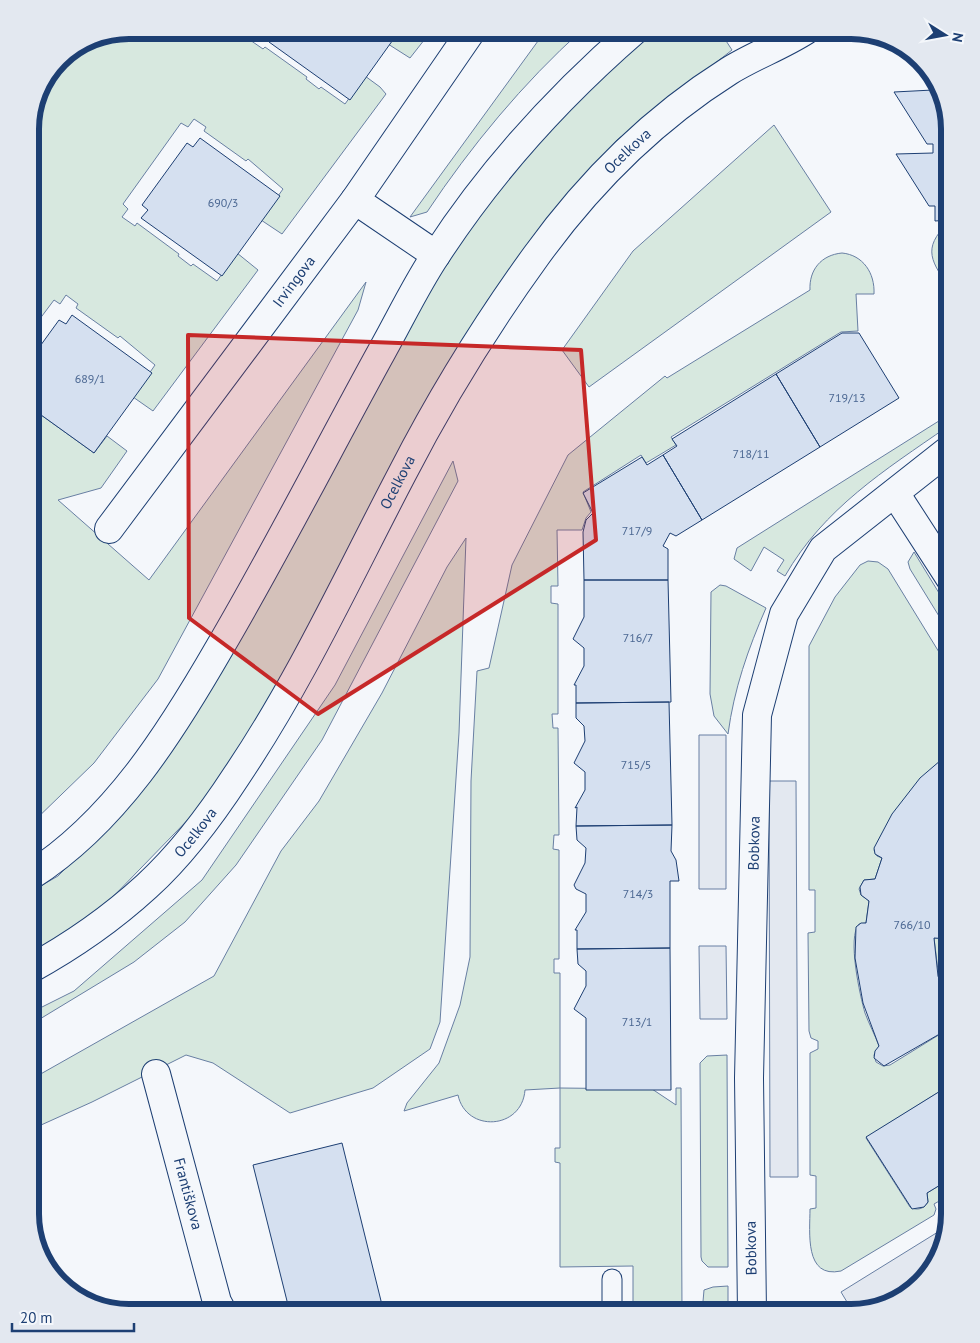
<svg xmlns="http://www.w3.org/2000/svg" width="980" height="1343" font-family="'PT Sans',sans-serif">
  <style>
    .green { fill: #d7e8df; stroke: #687fa3 }
    .parking { fill: #e3e8f0; stroke: #687fa3 }
    .building { fill: #d5e0f0; stroke: #1d3f73 }
    .lines { fill: none; stroke-linecap: round; stroke-linejoin: round }
    .service-casing { stroke: #1d3f73; stroke-width: 21 }
    .minor-casing { stroke: #1d3f73; stroke-width: 30 }
    .tertiary-casing { stroke: #1d3f73; stroke-width: 30 }
    .service { stroke: #f4f7fb; stroke-width: 19 }
    .minor { stroke: #f4f7fb; stroke-width: 28 }
    .tertiary { stroke: #f4f7fb; stroke-width: 28 }
    .marked { fill: #c62828; fill-opacity: 0.2; stroke: #c62828; stroke-width: 4; stroke-linejoin: round }
    .labels { text-anchor: middle; stroke-width: 4; stroke-linejoin: round; paint-order: stroke }
    .number-label { font-size: 12px; fill: #4b6792 }
    .street-label { font-size: 15px; fill: #1d3f73; stroke: #f4f7fb }
    .rim { fill: none; stroke: #1d3f73; stroke-width: 6 }
  </style>
  <rect width="100%" height="100%" fill="#f4f7fb"/>
  <!-- green -->
  <path class="green" d="M129,30h124l3,2 -6,8 13,9 2,-2 42,30 -1,2 13,10 2,-2 24,17 20,-28 15,11 6,7 -104,140 -21,-14 22,-31 -35,-30 -2,2 -42,-30 2,-4 -12,-8 -6,8 -7,-4 -58,81 5,5 -6,8 13,9 2,-3 42,31 -1,2 13,10 2,-2 24,17 20,-28 21,17 -105,141 -20,-14 22,-32 -35,-29 -2,2 -42,-30 2,-4 -12,-9 -6,9 -6,-4 -24,32v-210l10,-37 24,-30 27,-18z
    M398,30h34l-22,28 -22,-14z
    M546,30h36c-59,53 -111,116 -155,182l-17,5z
    M651,30h68l13,20 -115,90 -130,161 -155,292 -124,206 -102,105 -76,52v-64l28,-16 70,-70 294,-509 52,-79 53,-66z
    M774,125l57,87 -242,175 -27,-37 71,-99z
    M948,223h2v66c-18,-27 -29,-40 -2,-66z
    M842,253c21,2 33,20 32,41h-18l2,37 -17,1 -170,105 5,8 -30,18 -5,-8 -58,37 8,20 -5,6 -4,12h-25l1,56h-7v17l7,1v110h-6l1,14h5l1,107h-5l-1,14 6,1v109h-5v14h6v115l92,1 24,16v-17h5l1,225h-49v-47l-73,1v-104l-5,-1v-14h5v-60l-35,2c-3,40 -59,43 -67,5l-54,16 3,-8 32,-40 21,-58 10,-48 1,-176 6,-110 12,-3 23,-103 56,-110 97,-79 2,2 143,-88c-1,-20 11,-35 32,-37z
    M366,282l-8,28 -200,369 -64,84 -64,62v-418l64,46 13,-17 20,15 -26,37 -43,12 91,80z
    M942,419l5,8c-62,43 -123,81 -162,149l-8,-5 7,-11 -20,-13 -13,24 -17,-12 3,-11z
    M453,461l5,20 -136,259 -86,125 -51,57 -51,40 -104,63v-12l44,-22 128,-111 133,-195z
    M466,538l-7,195 -19,289 -10,27 -57,39 -83,25 -77,-50 -27,-8 -94,47 -62,28v-50l184,-104 67,-125 38,-50 63,-108 65,-126z
    M914,552l36,59v23l-40,-65 -2,-7z
    M868,561l10,1 10,7 62,101v70l-3,6 1,8c-34,31 -54,54 -74,96l3,6 5,2 -7,21 -11,1 -5,9 2,6 8,6 -3,22 -7,1c-12,13 1,72 6,89 4,11 10,22 14,33l-5,9 2,7 7,4 7,-1 60,-37v57l-84,53 44,69c7,4 14,2 18,-5l-1,-9 23,-14v25l-9,-4 -7,4 2,5 -2,6 -93,56c-37,8 -31,-39 -31,-62l6,-1v-32l-6,-1v-122l8,-4v-8l-7,-3 -2,-7 -1,-98 7,-1v-42h-6v-244l26,-49 25,-32z
    M720,585l6,1 40,22c-18,41 -32,81 -38,126l-14,-18 -4,-22 1,-102z
    M934,938h16v72l-10,-23z
    M727,1055l1,212h-20l-6,-6 -1,-4 -1,-194 7,-7z
    M728,1286v27h-26l2,-23 9,-3z"/>
  <!-- parking -->
  <path class="parking" d="M699,735h27v154h-27z
    M769,781h27l2,396h-28z
    M699,946h27l1,73h-27z
    M946,1227l-9,37 -5,4 -67,41 -12,3 -12,-20z"/>
  <!-- building -->
  <path class="building" d="M272,30h128l-50,70 -81,-58 7,-9z
    M933,90l7,2 10,37v91l-15,1v-15h-6l-33,-52 37,-1v-9h-6l-33,-52z
    M200,138l80,58 -58,80 -81,-58 7,-8 -6,-5 45,-62 6,4z
    M72,315l80,58 -58,80 -64,-46v-47l29,-40 7,4z
    M842,333h17l40,65 -79,49 -44,-73z
    M776,374l44,73 -118,73 -39,-65 14,-9 -5,-7z
    M663,455l39,65 -26,16 -6,-3 -7,13 5,3v31h-84l-1,-48 3,-12 7,-7 -10,-20 59,-36 5,8z
    M584,580h84l3,122 -95,1v-18h-2l10,-19v-18l-11,-9 11,-22z
    M669,702l3,123 -96,1 1,-19 -2,1 10,-18v-18l-11,-9 11,-22 -1,-15 -8,-8v-15z
    M950,740v199l-16,-1 4,38 12,34v18l-66,38 -10,-8 1,-7 4,-5 -16,-43 -8,-45 1,-31 5,-4h5l3,-22 -8,-6 -1,-8 4,-7 11,-1 7,-21 -7,-4 -1,-6 18,-34 28,-36 28,-24 -1,-8z
    M672,825l-1,26 5,9 3,21h-9v67l-93,1v-19h-2l11,-18v-18l-10,-5 -2,-4 11,-22 1,-15 -9,-8 -1,-14z
    M670,948l1,142h-85v-72l-12,-9 12,-23v-15l-8,-7 -1,-15z
    M950,1085v94l-23,14 1,9 -4,5 -12,2 -46,-72z
    M342,1143l42,170h-94l-37,-148z"/>
  <g class="lines">
    <defs>
      <path id="service" d="M612,1279v34"/>
      <g id="minor">
        <path d="M355,200l81,55"/>
        <path d="M895,493l55,85"/>
        <path id="s1" d="M109,529l246,-329 117,-170"/>
        <path id="s2" d="M156,1074l61,228 6,11"/>
        <path id="s3" d="M752,1313l-3,-235 8,-363 27,-101 39,-65 127,-100"/>
      </g>
      <g id="tertiary">
        <path d="M30,876c85,-54 141,-144 190,-229 57,-97 108,-198 162,-296 18,-32 34,-66 54,-96 54,-83 124,-160 199,-225"/>
        <path id="s4" d="M30,969c42,-23 81,-50 117,-83 35,-32 64,-71 90,-111 64,-95 112,-200 165,-301 39,-76 84,-149 134,-218 52,-72 117,-137 193,-185 24,-15 52,-25 77,-41"/>
      </g>
    </defs>
    <!-- service casing -->
    <use href="#service" class="service-casing"/>
    <!-- minor casing -->
    <use href="#minor" class="minor-casing"/>
    <!-- tertiary casing -->
    <use href="#tertiary" class="tertiary-casing"/>
    <!-- service -->
    <use href="#service" class="service"/>
    <!-- minor -->
    <use href="#minor" class="minor"/>
    <!-- tertiary -->
    <use href="#tertiary" class="tertiary"/>
  </g>
  <!-- marked area -->
  <path class="marked" d="M188,335l393,15 15,190 -278,174 -129,-96z"/>
  <g class="labels">
    <!-- number labels -->
    <g class="number-label">
      <text x="223" y="207">690/3</text>
      <text x="90" y="383">689/1</text>
      <text x="847" y="402">719/13</text>
      <text x="751" y="458">718/11</text>
      <text x="637" y="535">717/9</text>
      <text x="638" y="642">716/7</text>
      <text x="636" y="769">715/5</text>
      <text x="638" y="898">714/3</text>
      <text x="912" y="929">766/10</text>
      <text x="637" y="1026">713/1</text>
    </g>
    <!-- street labels -->
    <g class="street-label">
      <text dy="5" stroke="none"><textPath href="#s4" startOffset="1026">Ocelkova</textPath></text>
      <text dy="5" stroke="none"><textPath href="#s1" startOffset="309">Irvingova</textPath></text>
      <text dy="5" stroke="none"><textPath href="#s4" startOffset="621">Ocelkova</textPath></text>
      <text dy="5" stroke="none"><textPath href="#s4" startOffset="216">Ocelkova</textPath></text>
      <text dy="5" stroke="none"><textPath href="#s3" startOffset="470">Bobkova</textPath></text>
      <text dy="5" stroke="none"><textPath href="#s2" startOffset="124">Františkova</textPath></text>
      <text transform="translate(751 1248) rotate(-91)" y="5">Bobkova</text>
    </g>
  </g>
  <!-- crop -->
  <path d="M0 0H980V1343H0ZM129 39H851A90 90 0 0 1 941 129V1214A90 90 0 0 1 851 1304H129A90 90 0 0 1 39 1214V129A90 90 0 0 1 129 39Z" fill="#e3e8f0" fill-rule="evenodd"/>
  <path class="rim" d="M129 39H851A90 90 0 0 1 941 129V1214A90 90 0 0 1 851 1304H129A90 90 0 0 1 39 1214V129A90 90 0 0 1 129 39Z"/>
  <!-- north arrow -->
  <g transform="translate(945 35) rotate(101)" stroke="#f4f7fb" stroke-width="4" paint-order="stroke">
  <path d="M0-4L9 19L0 12L-9 19Z" fill="#1d3f73"/>
  <text y="-8" font-size="14" font-weight="bold" text-anchor="middle" fill="#1d3f73">N</text>
  </g>
  <!-- scale -->
  <path d="M12 1323v8h122v-8" fill="none" stroke="#1d3f73" stroke-width="2.5"/>
  <text x="20" y="1323" font-size="15" fill="#1d3f73" stroke="#f4f7fb" stroke-width="4" paint-order="stroke">20 m</text>
</svg>
